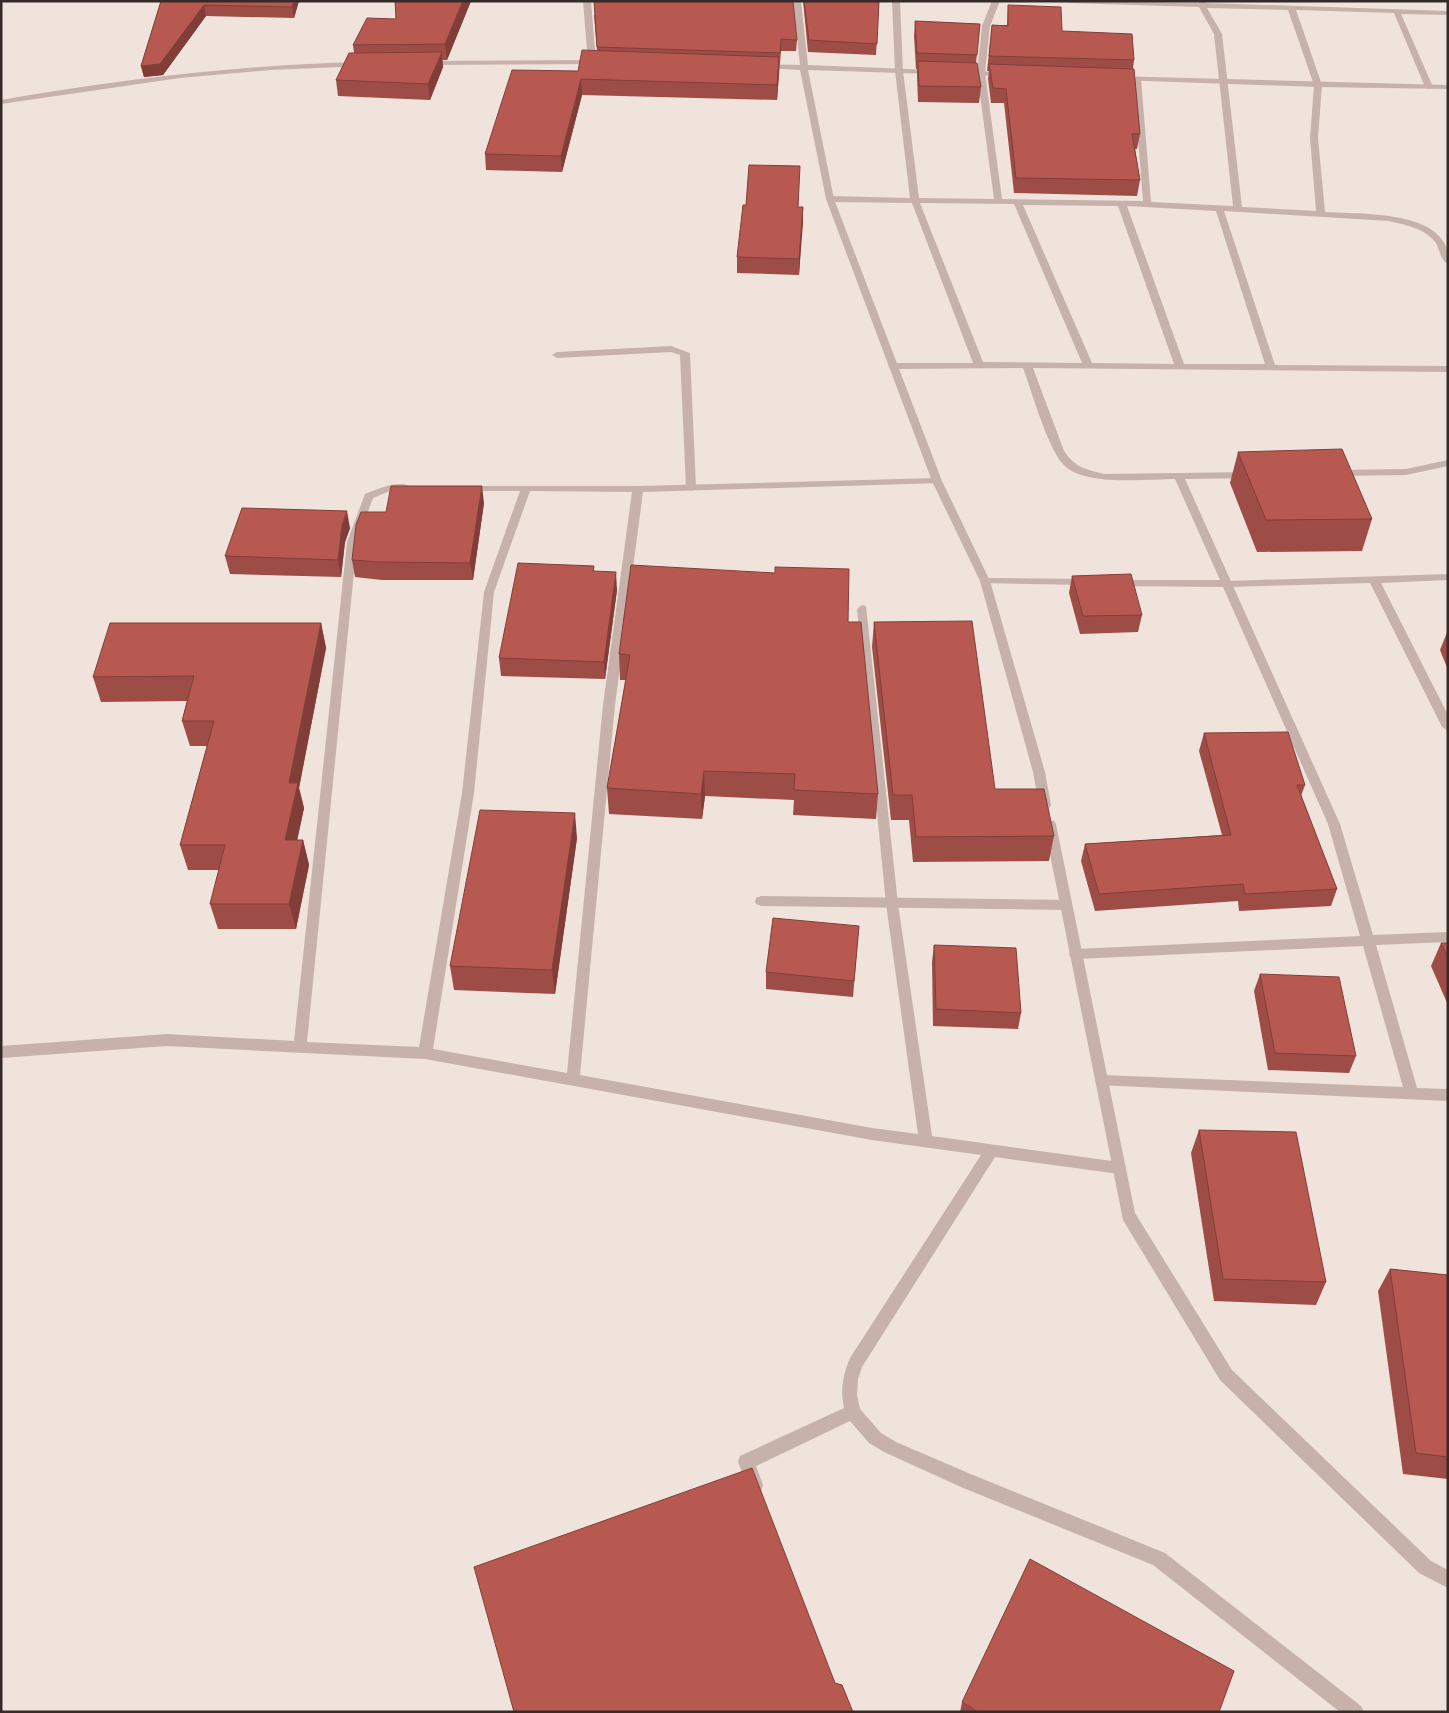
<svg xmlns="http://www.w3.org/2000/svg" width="1449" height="1713" font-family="Roboto,sans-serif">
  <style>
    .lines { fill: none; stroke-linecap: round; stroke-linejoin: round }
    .service { fill: #c6b2aa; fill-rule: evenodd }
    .minor { fill: #c6b2aa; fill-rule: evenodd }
    .tertiary { fill: #c6b2aa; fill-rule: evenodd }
    .wall { fill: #9e4d46 }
    .shaded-wall { fill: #813e39 }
    .building { fill: #b85951; stroke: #813e39 }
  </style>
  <rect width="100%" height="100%" fill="#efe3dc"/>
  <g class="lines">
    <!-- service -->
    <path class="service" d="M671,346l19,7 6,135 -5,3 -5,-3 -6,-133 -9,-3 -114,6 -5,-3 5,-3z
      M1448,574v6l-67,3 67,132v16l-6,-4 -72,-144 -142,4 -5,-3 5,-3z
      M761,896l305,4 5,2 1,3 -1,3 -5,2 -305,-4 -5,-2 -1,-3 1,-3z"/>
    <!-- minor -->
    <path class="minor" d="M583,1h8l5,61 -4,2 -4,-2z
      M892,1h8l3,70 16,127 75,1 -17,-126 5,-47 10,-25h8l-10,25 -5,47 17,126 141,2 -10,-122 4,-2 4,2 10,123 82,4 -19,-172 -15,-27 -130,-4 -3,-2 133,2v-2h8l-1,2 242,8v4l-47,-1 32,73 -4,2 -4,-2 -31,-74 -98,-3 26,75 -4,53 7,74c32,2 99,-1 118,29 5,7 5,14 5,23 -8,-4 -8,-14 -12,-21 -11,-15 -31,-18 -47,-22l-165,-10 51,154 173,1v6l-415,-4 31,83c12,17 21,18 40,23l146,-2 5,3 -5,3 -65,1 155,345 33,111 75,-3v10l-72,3 41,143 31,1v12l-351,-16 -2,-4 2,-4 5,-2 301,12 -40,-141 -287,13 -5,-1 -2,-4 2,-4 5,-1 284,-13 -32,-112 -105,-237 -106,-1 -5,-3 5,-3h103l-45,-101c-28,0 -87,7 -109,-12 -18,-15 -34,-76 -43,-99l-130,1 -5,-3 5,-3h80l-61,-160 -82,-1 -4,-3 4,-3 80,2 -15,-127zM1207,8l81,2 26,75 -4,53 6,73 -74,-4 -20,-173zM920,203l94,1 68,159 -99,-1zM1023,205l95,1 56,158 -82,-1zM1127,206l89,5 49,153h-81z
      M1448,460v6l-42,9 -69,1 -5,-3 5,-3 69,-1z
      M937,478l4,1v4l-298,9 -28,213 -35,370 292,53 46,6 -32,-230 -29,-295 5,-4 4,1 32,298 34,232 187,26 5,2 2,4 -2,4 -5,2 -124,-17 -133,210 -4,12 -1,16 3,14 21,24 15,9 77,33 192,78 196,153 3,6h-24l-187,-147 -192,-78 -77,-35 -15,-9 -19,-22 -94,45 7,19 -2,6 -6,2 -6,-2 -11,-29 2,-6 104,-48c-4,-19 -1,-33 6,-50l131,-203 -109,-15 -447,-81 -258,-13 -166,12v-12l166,-12 127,7 53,-499 18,-48c13,-5 36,-16 48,-6l-5,3h-18l-17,7 -16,44 -50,500 112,5 43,-254 22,-201 36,-101h-54l-4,-1v-4h176zM530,491l102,1 -29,213 -36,368 -134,-24 41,-256 20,-201z
      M985,578l102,1 5,3 -5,3 -106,-2 -1,-2 1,-2z"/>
    <!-- tertiary -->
    <path class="tertiary" d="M793,1h8l7,64 125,5 4,2 -4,2 -125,-4 26,129 108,282 48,100 55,191 6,33 -2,3 -4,1 -6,-4 -6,-33 -53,-191 -48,-100 -106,-282 -26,-129 -37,-2 -4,-2 4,-2 37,1z
      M596,60l4,2 -1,2 -173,1 -4,-2 4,-2z
      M361,62h3v4l-94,4 -90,8 -179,26v-4c120,-21 239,-35 360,-38z
      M960,71l45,1 4,2 -4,2 -42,-1 -4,-2z
      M1115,76l333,9v4l-130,-2 -200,-7 -4,-2z
      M1050,820l4,1 2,3 79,389 97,157 199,191 17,9v18l-29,-15 -199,-193 -97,-160 -79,-396 2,-3z"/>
  </g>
  <!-- wall -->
  <path class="wall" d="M161,1h138l-5,17 -88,-2 -43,59 -19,2 -3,-11z
    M395,1h76l-24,59h-5l1,7 -13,33 -92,-4 -2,-16 18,-27 -1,-8 43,-26z
    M803,1h76l-3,54 -68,-3z
    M1008,5l54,26 72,29 -1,9 7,65 -3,15h-2l5,31 -3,16 -123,-3 -10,-90h-13l-3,-24 1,-8h-2l5,-46h15z
    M594,15l203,25 -1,11h-15l-4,49 -195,-5 -20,77 -76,-2 -1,-16 93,-83 19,-20z
    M915,21l65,3 -4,39 5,24 -2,16 -61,-1 -1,-26v-7h-1l-2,-33z
    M803,207l-4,68 -62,-2v-16z
    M1238,452l134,67 -10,32 -105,1 -27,-69z
    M484,503l-11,77h-91l-27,-3 -3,-17 34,-48z
    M350,528l-5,14 -4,35 -111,-3 -5,-18z
    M594,566v5l23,19 -12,89 -104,-3 -2,-18z
    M1072,576l70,39 -4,17 -58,2 -11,-41z
    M848,622l30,172 -2,25 -83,-4 1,-15 -89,-4 -3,23 -93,-5 -2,-26 19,-108h-6l-1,-26z
    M874,622l121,167 59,47 -5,25 -136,1 -4,-42h-18l-19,-173z
    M321,623l5,25 -27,140 5,20 -7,32h6l6,25 -13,64h-78l-8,-25 9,-34h-31l-8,-25 27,-99h-17l-8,-25 5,-20 -86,1 -8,-25z
    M1448,630v40l-8,-20z
    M1204,733l101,52 -4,11 36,93 -6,17 -92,5 -1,-10 -143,10 -14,-50 4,-17 137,-9 -23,-84z
    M577,838l-22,156 -101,-4 -4,-24z
    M859,926l-6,71 -87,-8v-17z
    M1441,943h7v62l-17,-39z
    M934,945l87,68 -3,16 -85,-3 -1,-64z
    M1260,974l96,82 -7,17 -81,-3 -14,-79z
    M1199,1130l127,152 -10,23 -102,-4 -23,-148z
    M1390,1269l58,6v204l-45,-5 -25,-183z
    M962,1702l257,10h-259z"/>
  <!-- shaded-wall -->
  <path class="shaded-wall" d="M294,1h5l-5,17 -2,-11z
    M463,1h8l-24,59 -2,-16z
    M204,5l2,11 -43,59 -19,2 -3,-11z
    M442,52l1,15 -13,33 -2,-16z
    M779,57v15l-2,28v-15z
    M581,79l1,16 -20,77 -1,-16z
    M803,207v16l-4,52v-16z
    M482,486l2,17 -11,77 -3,-17z
    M347,511l3,17 -5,14 -4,35 -3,-17 4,-35z
    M616,572l1,18 -12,89 -1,-17z
    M321,623l5,25 -27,140 5,20 -12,57 -7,-25 4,-57z
    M704,771l1,25 -3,23 -1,-25z
    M575,813l2,25 -22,156 -3,-24z
    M303,840l6,25 -13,64 -7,-25z"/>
  <!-- building -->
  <path class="building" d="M161,1h133l-2,6 -88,-2 -44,59 -19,2z
    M395,1h68l-18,43 -92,1 14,-27 29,1z
    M594,1h199l4,39 -16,-1 -1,14 -183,-6z
    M804,1h75l-2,43 -68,-4z
    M1008,5l53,2 1,24 70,3 2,26 -145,-4 3,-31 16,1z
    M915,21l65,3 -3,31 -60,-2z
    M582,50l197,7 -2,28 -196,-6 -20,77 -76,-2 27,-84 66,1z
    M442,52l-14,32 -92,-4 13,-27z
    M918,61l59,2 4,24 -62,-1z
    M989,64l145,5 6,65h-8l8,46 -124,-2 -10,-89 -13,-1z
    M749,165l51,1 -2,41h5l-4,52 -62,-2 6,-52h3z
    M1342,449l30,70 -106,1 -28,-68z
    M391,486h91l-12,77 -91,-1 -27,-2 4,-35 5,-13h25z
    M242,508l105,3 -5,14 -4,35 -113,-4z
    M518,563l76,3 -1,5 23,1 -12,90 -105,-4z
    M631,565l144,8v-6l74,2 -1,53h13l17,172 -84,-4 1,-16 -91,-3 -3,23 -94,-6 23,-133 -11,-1z
    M1131,574l11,41 -59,1 -11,-40z
    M972,621l23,168h49l10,47 -138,1 -4,-42h-19l-19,-173z
    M110,623h211l-32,160h9l-13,57h18l-14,64h-79l15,-59h-45l34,-124h-32l12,-45 -101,1z
    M1288,732l17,53h-8l40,104 -92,5 -2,-10 -144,10 -14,-50 146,-9 -27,-102z
    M480,810l95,3 -23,157 -102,-4z
    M773,918l86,8 -5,55 -88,-9z
    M1441,943h7v15z
    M934,945l82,3 5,65 -85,-4z
    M1260,974l79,3 17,79 -81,-3z
    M1199,1130l97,2 30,150 -103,-3z
    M1390,1269l58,6v182l-32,-4z
    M752,1468l83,215 7,2 11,27h-339l-40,-145z
    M1030,1559l204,112 -15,41h-241l-16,-10z"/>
  <!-- border -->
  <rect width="1449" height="1713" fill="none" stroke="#342a28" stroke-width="5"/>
</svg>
